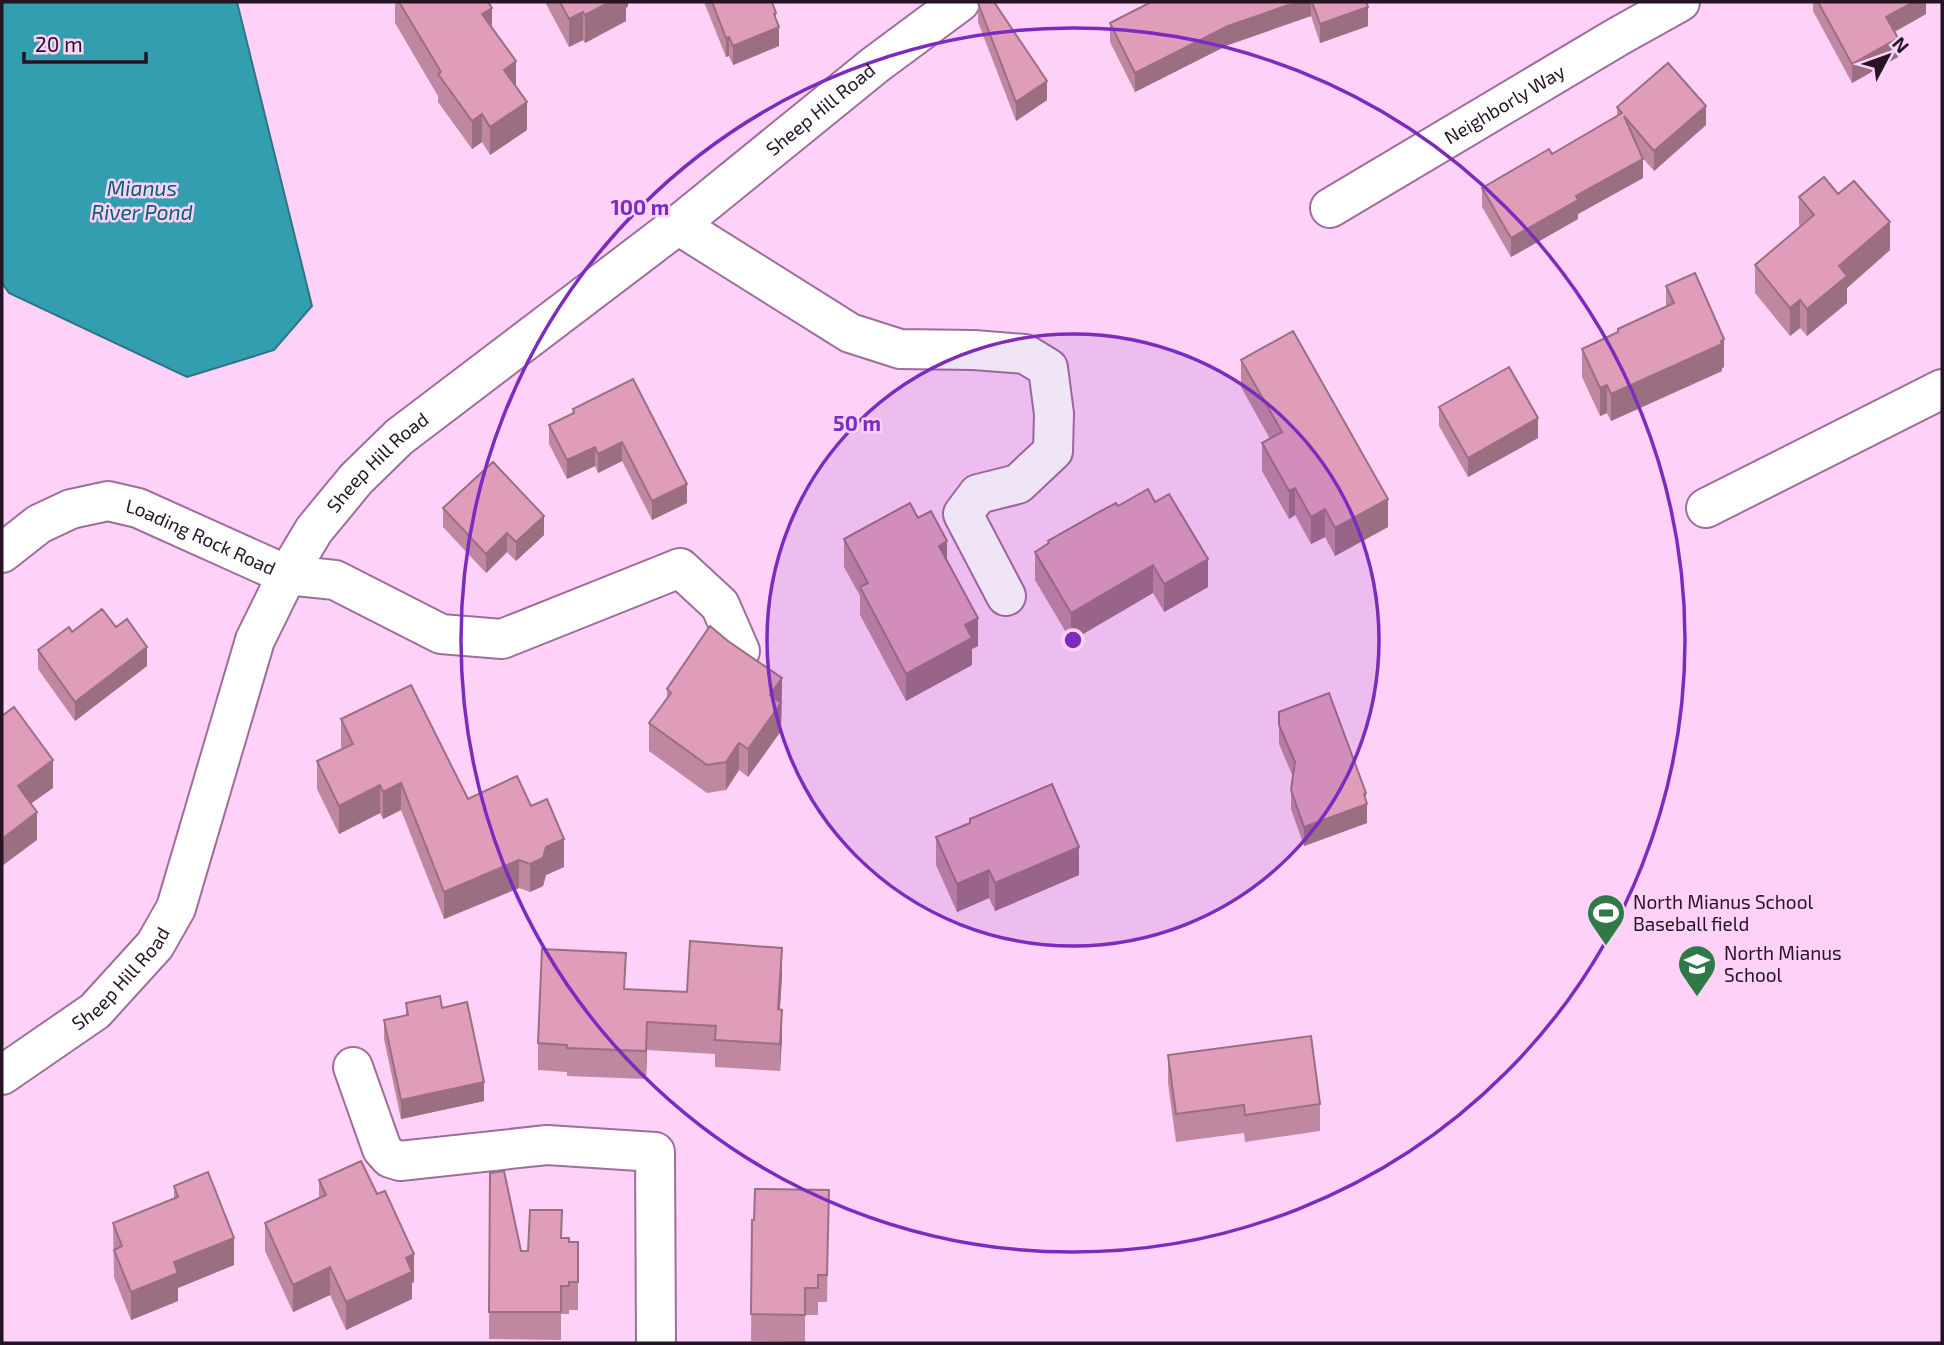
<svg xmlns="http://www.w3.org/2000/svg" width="1944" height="1345" font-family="'Exo 2',sans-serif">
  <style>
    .water { fill: #339eb0; stroke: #2f7486; stroke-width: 2 }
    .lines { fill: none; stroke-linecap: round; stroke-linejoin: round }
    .minor-casing { stroke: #9f6d99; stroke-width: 42 }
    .minor { stroke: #fff; stroke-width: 38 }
    .wall { fill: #c087a0 }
    .shaded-wall { fill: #9c6e82 }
    .building { fill: #df9dba; stroke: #9c6e82; stroke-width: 2 }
    .ring { fill: none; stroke: #7b2cbf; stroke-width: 3.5 }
    .labels { text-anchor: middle; stroke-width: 5; stroke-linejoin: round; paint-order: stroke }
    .street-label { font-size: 19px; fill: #261324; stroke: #fed2f8 }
    .poi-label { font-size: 19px; fill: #261324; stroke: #fed2f8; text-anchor: start }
    .water-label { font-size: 21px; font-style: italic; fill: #04606e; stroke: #fed2f8 }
    .centre { fill: #7b2cbf; stroke: #fed2f8; stroke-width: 3.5 }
    .ring-label { font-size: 21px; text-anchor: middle; font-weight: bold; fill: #7b2cbf; stroke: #fed2f8; stroke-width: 5; stroke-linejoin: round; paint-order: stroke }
  </style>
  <rect width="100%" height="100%" fill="#fed2f8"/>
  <!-- water -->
  <path class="water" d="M2,2h235l75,304 -38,44 -87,27 -178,-84 -7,-10z"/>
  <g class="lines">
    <defs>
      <g id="minor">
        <path id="s1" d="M1330,208l289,-172 61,-34"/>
        <path d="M678,225l172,108 50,16 74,1 51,4 23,14 6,46 -1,37 -35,33 -40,10 -15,20 43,82"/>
        <path d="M1706,508l236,-119"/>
        <path id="s2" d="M2,553l37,-29 32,-15 37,-8 30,7 149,67 48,5 106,54 61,5 178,-71 40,37 20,46"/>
        <path d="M353,1067l29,82 8,9 10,3 147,-16 108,7 1,191"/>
        <path id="s3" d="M2,1075l93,-64 60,-66 21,-37 79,-268 32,-65 27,-45 42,-51 43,-42 279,-212 197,-160 85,-63"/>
      </g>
    </defs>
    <!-- minor casing -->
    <use href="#minor" class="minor-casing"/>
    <!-- minor -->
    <use href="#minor" class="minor"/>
  </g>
  <!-- wall -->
  <path class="wall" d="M395,2h93l4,26 24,59 11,43 -37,25 -8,-13 -10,7 -34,-47v-6l-43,-73z
    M545,2h83v4l-2,2v13l-41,22 -2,-3 -14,7z
    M704,2h68l4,18 3,26 -46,19 -4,-9 -3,1z
    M1151,2h215l2,24 -48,17 -9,-27 -83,29 -93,47 -25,-50v-19z
    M1813,2h113v12l-31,18 3,25 -46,26 -39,-72z
    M978,3l69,97 -31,21 -38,-99z
    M1617,107l89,18 -52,46 -13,-15 2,22 -65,36v5l-67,38 -29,-50v-19l70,-34 65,-38z
    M1838,194l52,56 -43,38v15l-40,33 -7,-8 -10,8 -35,-43v-28l46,-38 -2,-2v-28z
    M1666,286l58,81 -2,1v3l-111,50 -4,-8 -7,3 -18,-39v-28l36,-17v-3l48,-23z
    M1241,360l147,167 -53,29 -10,-19 -14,7 -16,-29 -6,4 -27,-48v-28l8,-4 -29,-52z
    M633,379l54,124 -35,17 -30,-59 -24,12 -3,-7 -28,13 -18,-35v-19l24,-12v-4z
    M1439,407l99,31 -70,39 -29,-51z
    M1118,506l90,81 -44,25 -11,-19 -82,48 -36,-61v-28l13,-8v-3z
    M443,508l101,27 -28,26 -9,-9 -21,21 -43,-46z
    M918,518l29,44 31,84 -6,3v16l-66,36 -46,-86v-19l-16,-29v-28z
    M116,627l31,39 -72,55 -37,-52v-19l34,-18z
    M728,641l54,37 -1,53 -33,46 -9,-7 -13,20 -19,3 -58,-42v-28l18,-25v-9z
    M1279,712l87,88 1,23 -63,23 -13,-37v-19l2,-13 -14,-33z
    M341,719l127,80 63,7 33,61 -18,8 -3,11 -13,6 -11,-4 -75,31 -43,-109 -18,9 -3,-6 -41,21 -22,-45v-28l25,-12 -1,-2z
    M970,819l109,56 -84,36 -6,-13 -32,14 -21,-47v-28l34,-14z
    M782,975l-2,35 2,28 -2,33 -65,-4v-13l-68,-4 -1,29 -79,-3v-4l-29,-2v-27l87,-54 62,3z
    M406,1003l36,5 42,93 -83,18 -17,-80v-19l22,-5z
    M1168,1055l152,49v27l-75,11 -1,-9 -68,9 -8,-59z
    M490,1173l31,78h7l34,-13 7,4h9v68h-9v4h-8v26l-72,-1z
    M319,1180l95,102 -2,1v16l-66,31 -16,-35 -37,17 -28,-61v-28l54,-24z
    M174,1186l60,79 -56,23v13l-47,19 -17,-43 -1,-54 61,-24z
    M829,1190l-2,112h-9v13h-13v27l-54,-1 1,-121h2z"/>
  <!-- shaded-wall -->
  <path class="shaded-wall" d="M610,2h18v4l-2,2v13l-41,22v-28z
    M1297,2h14v14l-83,29 -93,47v-19l93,-47z
    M1914,2h12v12l-40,22v-19z
    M1368,7v19l-48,17v-19z
    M492,8v28l-10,-22z
    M583,12v28l-14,7v-28z
    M776,13v15l3,-1v19l-46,19v-19z
    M729,37v19l-3,1v-19z
    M1898,38v19l-46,26v-19z
    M516,61v28l-12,-19z
    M1047,81v19l-31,21v-19z
    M527,102v28l-37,25v-28z
    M1706,106v19l-52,46v-20z
    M482,114v28l-10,7v-28z
    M1643,159v19l-65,36v5l-67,38v-19l65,-42z
    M1890,222v28l-43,38v15l-40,33v-27l32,-43z
    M1800,300v28l-10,8v-28z
    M1724,339v28l-2,1v3l-111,50v-27z
    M1607,385v28l-7,3v-28z
    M1538,418v20l-70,39v-19z
    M622,442v19l-24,12v-19z
    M595,447v19l-28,13v-19z
    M687,484v19l-35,17v-19z
    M1295,488v27l-6,4v-28z
    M1388,499v28l-53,29v-28z
    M1325,509v28l-14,7v-27z
    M544,516v19l-28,26v-19z
    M507,533v19l-21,21v-19z
    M947,541v28l-8,-23z
    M1208,559v28l-44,25v-28z
    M1153,565v28l-82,48v-28z
    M978,618v28l-6,3v16l-66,36v-27l59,-49z
    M147,647v19l-72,55v-19z
    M782,678l-1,53 -33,46v-28l22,-54z
    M739,743v27l-13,20v-28z
    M53,760v28l-35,25v-27z
    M401,783v27l-18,9v-27z
    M380,785v28l-41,21v-28z
    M1366,793v12l1,-1v19l-63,23v-19z
    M37,812v28l-35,26v-27z
    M564,839v28l-18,8 -3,11 -13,6v-28l16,-17z
    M1079,847v28l-84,36v-28z
    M519,860v28l-75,31v-27z
    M989,870v28l-32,14v-28z
    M782,948v27l-4,62v-28z
    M782,1010v28l-2,33v-27z
    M647,1022v28l-1,29v-28z
    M484,1082v19l-83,18v-19z
    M234,1238v27l-56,23v13l-47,19v-28l43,-30z
    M414,1254v28l-2,1v16l-66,31v-28l60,-44z
    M330,1267v28l-37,17v-27z"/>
  <!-- building -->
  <path class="building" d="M399,2h89l4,6 -10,6 34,47 -12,9 23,32 -37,25 -8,-13 -10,7 -34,-47 3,-2z
    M560,2h50l-25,13 -2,-3 -14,7z
    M712,2h60l4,11 -2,1 5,13 -46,19 -4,-9 -3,1z
    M980,2h14l53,79 -31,21 -38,-99z
    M1151,2h146l-69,24 -93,47 -25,-50z
    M1312,2h54l2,5 -48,17z
    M1818,2h96l-28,15 12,21 -46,26z
    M1668,63l38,43 -52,45 -30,-35 19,43 -67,37 2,4 -67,38 -29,-50 67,-39 3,5 70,-41 -5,-6z
    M1824,177l14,17 16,-13 36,41 -51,44 8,10 -40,33 -7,-9 -10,8 -35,-43 59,-50 -15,-18z
    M1695,273l29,66 -3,2 1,3 -111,50 -4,-9 -7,3 -18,-39 36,-17v-3l56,-26 -8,-17z
    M1293,331l95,168 -53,29 -10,-19 -14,8 -16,-29 -6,3 -27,-48 20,-11 -41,-72z
    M1509,367l29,51 -70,40 -29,-51z
    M633,379l54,105 -35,17 -30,-59 -24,12 -3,-7 -28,13 -18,-35 25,-12 -1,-4z
    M493,462l51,54 -28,26 -9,-9 -21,21 -43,-46z
    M1148,489l7,13 14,-8 39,65 -44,25 -11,-19 -82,48 -36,-61 14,-9 -1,-2 53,-30 15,-8 2,3z
    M910,503l8,15 13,-7 16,30 -8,5 39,72 -13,7 7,13 -66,36 -46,-87 8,-4 -24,-44z
    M102,609l14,18 11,-8 20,28 -72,55 -37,-52 31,-23 3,5z
    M710,626l18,15 54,37 -12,17 11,8 -33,46 -9,-6 -13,19 -19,3 -58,-42 22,-30 -4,-4z
    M411,685l57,114 49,-23 14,30 16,-7 17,40 -18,8 -3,11 -13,6 -11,-4 -75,32 -43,-109 -18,9 -3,-7 -41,21 -22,-45 36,-17 -12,-25z
    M1329,693l37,100 -2,1 3,10 -63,23 -13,-37 4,-28 -16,-37v-13z
    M14,707l39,53 -35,26 19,26 -35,27v-123z
    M1052,784l27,63 -84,36 -6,-13 -32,14 -21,-47 34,-14v-4z
    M690,941l92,7 -4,61 4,1 -2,34 -65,-4 1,-14 -69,-4 -1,29 -79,-3v-3l-29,-2 4,-94 84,4 -2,36 63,3z
    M440,996l2,12 25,-6 17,80 -83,18 -17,-80 24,-5 -2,-12z
    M1311,1036l9,68 -75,11 -1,-10 -68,9 -8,-59z
    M361,1161l16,33 8,-3 29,63 -8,4 6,14 -66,30 -16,-35 -37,18 -28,-62 61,-28 -7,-15z
    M504,1171l17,80h7l2,-41h32l-1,28h8v4h9v40h-9v4h-8v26h-72l1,-139z
    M208,1172l26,66 -60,24 4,11 -47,19 -17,-42 8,-4 -9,-23 65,-26 -4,-11z
    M755,1189l74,1 -2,85h-9v13h-13v27l-54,-1 1,-94h2z"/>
  <!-- distance rings -->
  <circle cx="1073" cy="640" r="306" fill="#7b2cbf" fill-opacity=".12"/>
  <g class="ring">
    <circle cx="1073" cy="640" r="306"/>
    <circle cx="1073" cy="640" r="612"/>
  </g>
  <!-- icons -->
  <defs>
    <symbol id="stadium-pin" viewBox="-11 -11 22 30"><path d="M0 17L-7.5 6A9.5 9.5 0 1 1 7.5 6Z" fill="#2f7946" stroke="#fed2f8"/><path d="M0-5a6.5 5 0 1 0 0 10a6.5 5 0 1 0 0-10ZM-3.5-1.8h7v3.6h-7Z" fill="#fff"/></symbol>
    <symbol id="school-pin" viewBox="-11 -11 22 30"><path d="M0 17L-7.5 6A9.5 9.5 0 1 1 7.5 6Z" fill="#2f7946" stroke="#fed2f8"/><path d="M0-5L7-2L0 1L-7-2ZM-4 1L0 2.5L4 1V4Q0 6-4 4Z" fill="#fff"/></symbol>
  </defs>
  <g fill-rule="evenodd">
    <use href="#stadium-pin" x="1584" y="891" width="44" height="60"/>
    <use href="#school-pin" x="1675" y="942" width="44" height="60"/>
  </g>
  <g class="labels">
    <!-- street labels -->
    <g class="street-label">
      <text dy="7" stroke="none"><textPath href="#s1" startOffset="203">Neighborly Way</textPath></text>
      <text dy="7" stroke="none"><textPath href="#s3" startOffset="1309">Sheep Hill Road</textPath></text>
      <text dy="7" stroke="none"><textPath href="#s3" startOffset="742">Sheep Hill Road</textPath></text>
      <text dy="7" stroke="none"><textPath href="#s2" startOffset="220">Loading Rock Road</textPath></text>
      <text dy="7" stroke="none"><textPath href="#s3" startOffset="154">Sheep Hill Road</textPath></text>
    </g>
    <!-- poi labels -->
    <g class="poi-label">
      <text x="1633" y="909">North Mianus School<tspan x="1633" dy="22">Baseball field</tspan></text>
      <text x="1724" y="960">North Mianus<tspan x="1724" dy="22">School</tspan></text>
    </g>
    <!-- water labels -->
    <g class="water-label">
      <text x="142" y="196">Mianus<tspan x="142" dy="24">River Pond</tspan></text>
    </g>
  </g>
  <circle cx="1073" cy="640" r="10" class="centre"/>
  <g class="ring-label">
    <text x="640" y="215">100 m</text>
    <text x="857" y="431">50 m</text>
  </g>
  <!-- border -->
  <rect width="1944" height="1345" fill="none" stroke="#261324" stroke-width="7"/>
  <!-- north arrow -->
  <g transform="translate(1888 56) rotate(49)" stroke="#fed2f8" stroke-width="5" paint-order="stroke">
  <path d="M0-5L12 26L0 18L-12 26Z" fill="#261324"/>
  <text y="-10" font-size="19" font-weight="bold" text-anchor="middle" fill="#261324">N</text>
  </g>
  <!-- scale -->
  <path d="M24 52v10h122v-10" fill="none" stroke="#261324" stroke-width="3.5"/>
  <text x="35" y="52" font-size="21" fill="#261324" stroke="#fed2f8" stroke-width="5" paint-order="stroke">20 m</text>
</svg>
